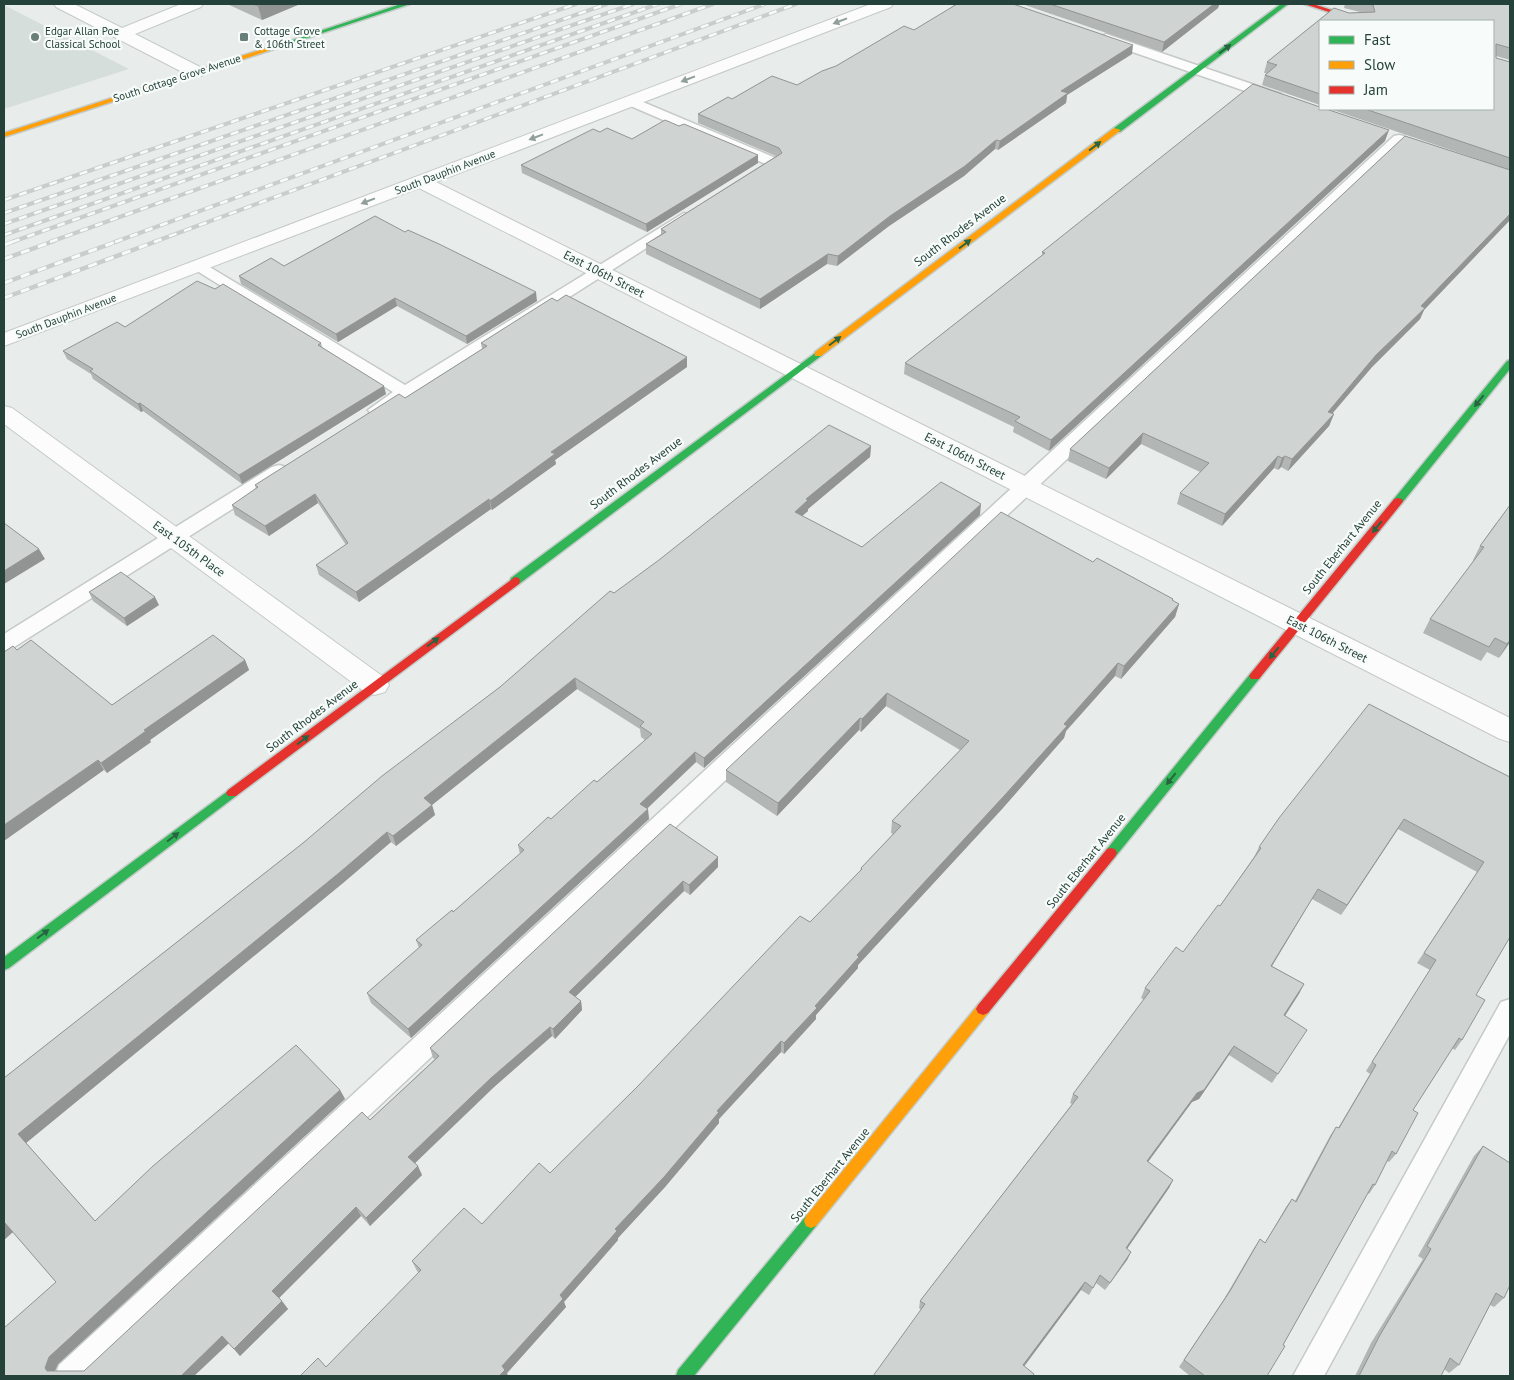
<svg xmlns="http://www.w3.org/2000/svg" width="1514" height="1380" font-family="'PT Sans',sans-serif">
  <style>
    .built { fill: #d6dedb }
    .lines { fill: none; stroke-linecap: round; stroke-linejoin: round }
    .lane-casing { stroke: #c5cac8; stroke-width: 3 }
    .street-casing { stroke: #c5cac8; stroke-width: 2 }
    .fast-casing { stroke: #c3cbc8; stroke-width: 3 }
    .slow-casing { stroke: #c3cbc8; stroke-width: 3 }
    .jam-casing { stroke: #c3cbc8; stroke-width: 3 }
    .lane { fill: #fcfcfc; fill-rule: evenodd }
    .street { fill: #fcfcfc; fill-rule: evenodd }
    .fast { fill: #30b455; fill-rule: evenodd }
    .slow { fill: #ff9f0a; fill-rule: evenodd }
    .jam { fill: #e5322d; fill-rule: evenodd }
    .rail-far1-casing { stroke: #c9cdcc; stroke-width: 4 }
    .rail-casing { stroke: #c9cdcc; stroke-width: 4.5 }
    .rail-far1 { stroke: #f7fbf9; stroke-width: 2.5; stroke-dasharray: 8; stroke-linecap: butt }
    .rail { stroke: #f7fbf9; stroke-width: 3; stroke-dasharray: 9; stroke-linecap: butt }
    .wall { fill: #b2b6b5 }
    .shaded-wall { fill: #919493 }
    .building { fill: #cfd4d2; stroke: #919493 }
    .oneway { fill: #909f9b }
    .oneway2 { fill: #286442 }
    .poi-dot { fill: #697e78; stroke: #f7fbf9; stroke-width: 2 }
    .labels { text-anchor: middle; stroke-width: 4.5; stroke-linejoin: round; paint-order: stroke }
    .far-poi-label { font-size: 11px; fill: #24423a; stroke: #f7fbf9; text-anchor: start }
    .far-street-label { font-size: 11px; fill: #24423a; stroke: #f7fbf9 }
    .street-label { font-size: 12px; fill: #24423a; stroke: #f7fbf9 }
  </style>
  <rect width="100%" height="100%" fill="#e8edeb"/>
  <!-- built -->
  <path class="built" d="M4,5l125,64 -125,40z"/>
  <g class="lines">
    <defs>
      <path id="lane" d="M1106,34l175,60 2,3 -2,3h-10l-170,-59 -2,-3z
        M631,97l147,62 2,3 -2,3h-10l-142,-61 -2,-3z
        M1399,135l5,1 2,3 -2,3 -1312,1234h-37l4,-11 1335,-1229z
        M684,213l5,2 3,3 -3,3 -277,176 -35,19 -6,-2 -3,-4 25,-18 -204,-126 8,-5 6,2 202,122z
        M279,465l7,2 2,4 -2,4 -275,174 -7,3v-18l268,-167z
        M1510,999v35l-186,342h-31l208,-374z"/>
      <path id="street" d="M54,4h20l48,24 59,-24h22l-2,3 -66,27 67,34 3,4 -3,4h-12l-134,-69z
        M871,4h22l-2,3 -455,175 1074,536v24l-10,-3 -1081,-551 -415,158v-13z
        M4,406l8,2 373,270 4,7 -4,7 -10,3 -10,-3 -361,-268z"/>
      <path id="fast" d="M401,4h9l-142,47 -5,-1z
        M1281,4h7l-168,128h-6v-4z
        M818,351l5,3 -2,2 -302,228h-8l-1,-3 1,-3z
        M1510,360v9l-108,134h-8l-1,-2 1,-2 113,-138z
        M1255,672l4,1 2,3 -2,3 -144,178 -4,1 -4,-1 -2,-4 2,-4 144,-176z
        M232,788l4,2 2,3 -2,3 -227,172 -5,2v-13z
        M811,1214l5,2 2,5 -2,5 -122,150h-18l2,-6 128,-154z"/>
      <path id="slow" d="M266,48l3,2 -1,1 -264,86v-4z
        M1114,128l7,2 -300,226h-6v-4z
        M983,1003l5,2 2,4 -2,4 -172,213 -5,2 -5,-2 -2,-5 2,-5 172,-211z"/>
      <path id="jam" d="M1304,4h9l53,17h-9z
        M1398,498l4,1 1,2 -1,2 -143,176h-8l-2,-3 2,-3 143,-174z
        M515,577l4,1 1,3 -1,3 -283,212h-8l-2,-3 2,-3z
        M1111,848l4,1 2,4 -2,4 -127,156 -5,2 -5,-2 -2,-4 2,-4 129,-156z"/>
    </defs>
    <!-- lane casing -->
    <use href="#lane" class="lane-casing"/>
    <!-- street casing -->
    <use href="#street" class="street-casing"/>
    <!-- fast casing -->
    <use href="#fast" class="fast-casing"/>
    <!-- slow casing -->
    <use href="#slow" class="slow-casing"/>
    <!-- jam casing -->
    <use href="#jam" class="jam-casing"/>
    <!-- lane -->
    <use href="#lane" class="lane"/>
    <!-- street -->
    <use href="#street" class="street"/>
    <!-- fast -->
    <use href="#fast" class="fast"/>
    <!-- slow -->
    <use href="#slow" class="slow"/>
    <!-- jam -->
    <use href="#jam" class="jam"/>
    <defs>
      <path id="rail-far1" d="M4,200l572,-196
        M4,213l603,-209
        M4,224l629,-220
        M4,235l654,-231
        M12,242l669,-238
        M50,242l663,-238
        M115,242l650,-238
        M154,242l642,-238"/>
      <path id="rail" d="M4,245l11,-4
        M4,259l50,-18
        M4,283l114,-42
        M4,298l153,-57"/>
    </defs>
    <!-- rail-far1 casing -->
    <use href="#rail-far1" class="rail-far1-casing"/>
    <!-- rail casing -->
    <use href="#rail" class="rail-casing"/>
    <!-- rail-far1 -->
    <use href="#rail-far1" class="rail-far1"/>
    <!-- rail -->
    <use href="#rail" class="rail"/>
  </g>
  <!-- wall -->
  <path class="wall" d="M227,4h73l-38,16z
    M1022,4h199l-2,1 -1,3 -56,44z
    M1345,4h165v56l-14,-4v2l14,4v158l-86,90 -4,9 -48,48 -40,47h2l-5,12 -41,45 -7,-4 -3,3 -4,-2 -52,58 -45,-22 3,-11 20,-21 -59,-28 -35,35 -38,-18 2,-12 335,-313 96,31 -171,-58h163v-88h-173v84l-58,-20 3,-10 2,-2h-3l3,-11 67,-54 15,5 11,-1 -16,-4z
    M914,30l218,24 -65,41 -1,8 -68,47 -3,-1 -31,27 -75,50 -52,40 -10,-2 -67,45 -114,-55v-10l15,-10v-5l115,-73 -78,-33v-9l34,-15 65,-14z
    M600,132l32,7 126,24 -111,69 -125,-59 -1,-8z
    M1385,141l-336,310 -36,-19 1,-5 -110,-53 1,-11 137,-108v-3z
    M284,266l253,35 -70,43 -70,-38 -59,36 -97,-58 -2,-8z
    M125,327l196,16 1,4 64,47 -144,90 -99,-73 -2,1 -48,-33 -2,-5 -24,-15 -4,-8z
    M481,343l206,14v10l-132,93 1,4 -64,46 -1,-1 -132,93 -40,-27 -3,-10 30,-20 -28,-42 -49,33 -34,-21 -3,-10 24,-16 -1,-4 150,-87 77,-49z
    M871,446l-1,11 -62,52v2l-6,5 60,31 118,-32 -276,253 -8,-6 -49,47 2,10 -238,219 -40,-35 -4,-10 52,-45 -3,-8 37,-28 67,-58 -2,-9 79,-63 48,-42 -4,-3 -1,-8 -63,-40 -145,116 3,10 -39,31 -5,-4 -48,41 -317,260 69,78 245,-131 5,9 -287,265 -3,7h29l286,-251 65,-61 -2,-1 -3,-10 240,-224 48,43 -28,28 -6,-4 -109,106 6,4 1,9 -27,29 -3,-3 -58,51 -79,76 7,12 -52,51 -9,-10 -82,82 9,11 -48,47 -11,-13 -35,33h-190l52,-94 -43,-50 -9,8v-162l299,-235 197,-156 114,-94z
    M1496,523l14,119 -11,16 -12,-6 -6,9 -58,-28 7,-14 44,-58 -1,-1 7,-14z
    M1093,562l80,37 -1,1 7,4 -4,13 -54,62 -6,-3 -49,55 -2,7 -62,71 -144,156v3l-42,47v4l-32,35 -3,-2 -62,67v4l-54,64 -47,51v2l-54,62 2,5 -59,66 -90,-102 -5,-10 70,-37 68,-51 260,-251 50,-51 1,-3 32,-34 -2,-1 1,-12 68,-71 -74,-44 -25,26 -2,-2 -82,86 -51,-34v-12z
    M89,592l70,13 -32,21 -34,-25z
    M17,650l95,55 133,-45 4,10 -99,70 1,2 -44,31 -3,-3z
    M1482,763l22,184 -28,48 -14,45 -7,10 -3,-2 -39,62 -17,44 -7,8 -2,-1 -12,24 -6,9 -1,-1 -85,152 -16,31h-77l-11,-9 45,-68 30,-51 6,-9 5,4 21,-36 6,-8 3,2 35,-65 6,-9 2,1 32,-54 -4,-3 64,-101 -13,-7 60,-91 -79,-43 -57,86 -29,-16 -40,67 32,18 -19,32 16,23 -29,44 -43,-28 -30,44 -7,3 -44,60 25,18 -4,8 -42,61 4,3 -4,8 -22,30 -9,-7 -7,12 -8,-5 -160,20 -2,-2 1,-7 152,-197 -2,-1 3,-9 71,-94 -3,-2 4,-10 38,-36 37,-46 34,-49 5,-10z
    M1483,1146l21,152 -10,9 -4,-2 -31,60 -10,8 -5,-4 -3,7h-86l16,-33 52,-84 -5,-3 56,-100z"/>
  <!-- shaded-wall -->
  <path class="shaded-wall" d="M263,4h37l-38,16 -4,-14z
    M1214,4h7l-2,1 -1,3 -56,44 2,-10z
    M1133,45l-1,9 -65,41 -1,8 -68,47 2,-9 61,-50z
    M1389,130l-4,11 -336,310 2,-11z
    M996,140l-1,9 -31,27 -75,50 -52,40 1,-10 52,-40z
    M758,155v8l-111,69 -1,-8z
    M1510,214v6l-86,90 -4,9 -48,48 -48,56 4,-11 48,-57 45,-49z
    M828,254l-1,10 -67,45v-10z
    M536,292l1,9 -70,43 -1,-8z
    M395,298l2,8 -59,36 -2,-8z
    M687,357v10l-132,93 1,4 -64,46 -2,-9 61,-49z
    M384,386l2,8 -144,90 -3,-9z
    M140,403l3,8 -2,1 -3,-8z
    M1334,414l-5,12 -41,45 4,-12z
    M1143,433l-2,11 -35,35 3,-11z
    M871,446l-1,11 -62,52v2l-14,12 1,-11 11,-13z
    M1278,456l-4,12 -52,58 3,-12z
    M1285,456l-4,11 -3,3 4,-12z
    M315,494l3,9 -49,33 -4,-10z
    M489,499l2,10 -132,93 -3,-10z
    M981,504l-1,11 -276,253v-10z
    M39,549l6,10 -41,25v-13z
    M155,597l4,8 -32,21 -3,-8z
    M1179,604l-4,13 -54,62 3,-13z
    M1510,640v2l-11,16 8,-14z
    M245,660l4,10 -99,70 1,2 -44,31 -6,-10 43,-33z
    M1118,663l-3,13 -49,55 -2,7 -62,71 -144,156v3l-42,47v4l-32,35v-11l73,-88z
    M575,678l2,11 -145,116 3,10 -39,31 -3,-10 31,-38z
    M887,693l-1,13 -25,26 1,-13z
    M860,718l-1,12 -82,86 1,-13z
    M695,752l1,10 -55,52 -1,-10z
    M98,760l6,10 -100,71v-16z
    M648,809l1,10 -238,219 -3,-9z
    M1404,819l-6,10 -57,86 6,-10z
    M387,832l4,10 -48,41 -317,260 -8,-9z
    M718,857v10l-28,28 -1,-10z
    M683,881l1,10 -113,110 -2,-9z
    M1318,889l-6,10 -46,77 5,-10z
    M1304,984l-5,10 -20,31 5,-10z
    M581,1001l1,9 -27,29 -2,-10z
    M550,1027l2,9 -58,51 -82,79 -4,-9 83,-79z
    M781,1041v11l-62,67v4l-54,64 -47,51v2l-54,62 2,5 -59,66 1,3h-9l3,-10 113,-137 102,-118z
    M1234,1046l-5,9 -30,44 -7,3 -50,68 5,-9 50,-68z
    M340,1090l5,9 -287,265 -5,11 -6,-4 -2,-3 4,-11z
    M418,1166l4,9 -52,51 -4,-8z
    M1173,1180l-4,8 -47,68 4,-8z
    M356,1207l5,9 -83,83 -6,-8z
    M5,1223l9,8 -10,9v-15z
    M1131,1252l-4,8 -22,30 5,-7z
    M1085,1282l-4,8 -61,82 3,-7z
    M282,1301l6,8 -48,47 -6,-7z
    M222,1336l7,7 -35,33h-13z"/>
  <!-- building -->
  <path class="building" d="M253,4h10l-5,2z
    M957,4h56l120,41 -72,46 7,2 -68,48 -4,-1 -31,26 -75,50 -52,40 -10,-2 -68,45 -114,-55 20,-12 -5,-3 121,-76 -3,-5 -81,-34 30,-17 4,2 40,-23 25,9 25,-14 14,-5 68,-40 10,4z
    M1050,4h164l-50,38z
    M1368,4h142v44l-14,-4v14l14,4v96l-145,-49h128v-88h-173v73l-55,-19 12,-10 -10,-3 67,-54 15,5 26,-1 -2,-7z
    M1253,84l67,23v2h6l63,21 -338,310 -36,-19 5,-4 -115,-54 140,-110 -3,-1z
    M665,120l14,6 5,-2 74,31 -112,69 -125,-59 72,-36 7,3 7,-4 25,11z
    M1405,136l105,34v44l-89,92 4,2 -49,47 -48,57 6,2 -42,45 -7,-3 -3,2 -4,-2 -53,58 -45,-21 29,-30 -66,-30 -34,35 -39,-19z
    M375,216l30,16 3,-2 31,14 97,48 -70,44 -71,-38 -59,36 -97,-58 32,-18 13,8z
    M197,281l18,8 8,-5 98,59 -3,2 66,41 -145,89 -99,-72 -2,1 -48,-33 3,-2 -30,-18 54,-29 8,5z
    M566,295l121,62 -136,95 4,2 -65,47 -1,-2 -133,93 -40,-27 32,-22 -33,-49 -50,32 -33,-21 26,-18 -3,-2 144,-91 6,4 82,-52 -6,-3 71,-45 5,3z
    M829,425l42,21 -65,53 2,1 -13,12 67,35 79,-65 40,22 -277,254 -9,-6 -55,52 8,5 -240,220 -41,-36 55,-48 -6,-5 36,-30 1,2 71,-62 -6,-5 30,-28 3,2 43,-39 3,2 55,-48 -12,-8 4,-4 -69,-44 -151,120 8,7 -39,31 -6,-4 -48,41 -321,261 77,87 58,-55 143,-121 44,45 -291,267 -4,11 2,3h37l278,-259 8,8 69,-64 -9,-8 240,-224 48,33 -29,28 -6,-4 -114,111 12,9 -28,28 -3,-2 -59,51 -83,79 10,9 -52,52 -10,-11 -84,84 10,10 -48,48 -12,-13 -41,40h-177v-48l52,-46 -51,-59 -1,2v-147l299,-235 79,-67 118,-89 110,-96 4,2 45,-33z
    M1510,505v135l-3,4 -12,-6 -6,9 -59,-28 54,-72 -4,-1z
    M1001,512l92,50 4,-4 76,41 -1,1 7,4 -55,62 -6,-3 -54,61 3,2 -63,70 -147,159 2,2 -44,49 2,2 -33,35 -3,-2 -64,70 2,1 -55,65 -49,52 2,2 -57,64 3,4 -61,67 3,4 -6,6h-199l18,-18 8,9 95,-97 -9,-9 52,-53 18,16 57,-61 11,10 87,-86 163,-171 10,6 52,-53 -1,-1 40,-42 -9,-5 77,-80 -82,-48 -25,26 -2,-1 -82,85 -52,-33z
    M4,523l35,26 -35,22z
    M121,572l34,25 -31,21 -35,-26z
    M213,635l32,25 -101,70 2,1 -45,32 -3,-3 -94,65v-173l9,-6 4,4 14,-10 81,65z
    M1369,704l113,59 28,14v160l-34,58 9,5 -23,40 -3,-2 -46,72 5,3 -22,41 -4,-3 -17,34 -2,-1 -90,161 2,1 -18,30h-62l-21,-16 46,-69 30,-52 5,4 27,-44 4,3 40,-75 3,1 37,-63 -4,-3 64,-102 -12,-7 60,-91 -80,-43 -57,86 -29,-16 -47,77 33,18 -20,31 23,15 -29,44 -44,-28 -30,44 -7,3 -50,68 26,19 -47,68 5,4 -21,31 -10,-8 -7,13 -8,-6 -62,83 11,9 -1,2h-160l52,-72 -5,-3 158,-204 -5,-3 77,-103 -5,-3 31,-41 7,5 35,-47 2,1 41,-58 -2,-1 20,-29z
    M1483,1146l27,17v122l-6,13 -8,-5 -37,72 -9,-7 -9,18h-82l21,-41 51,-86 -4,-3z"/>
  <!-- one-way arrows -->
  <defs><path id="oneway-solid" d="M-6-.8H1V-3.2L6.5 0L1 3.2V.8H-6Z" transform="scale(1.25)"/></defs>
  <g class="oneway">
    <use href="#oneway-solid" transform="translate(840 21) rotate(159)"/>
    <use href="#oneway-solid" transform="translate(688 79) rotate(159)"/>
    <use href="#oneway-solid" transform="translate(536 137) rotate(159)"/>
    <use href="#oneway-solid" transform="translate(368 201) rotate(159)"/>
  </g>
  <g class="oneway2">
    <use href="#oneway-solid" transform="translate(1225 49) rotate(-37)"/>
    <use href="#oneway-solid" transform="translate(1095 146) rotate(-37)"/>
    <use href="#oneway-solid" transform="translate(965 244) rotate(-37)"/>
    <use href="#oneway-solid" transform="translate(835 341) rotate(-37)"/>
    <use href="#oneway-solid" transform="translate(1479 401) rotate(129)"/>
    <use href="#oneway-solid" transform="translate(1377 527) rotate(129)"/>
    <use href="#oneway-solid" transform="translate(433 642) rotate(-37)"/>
    <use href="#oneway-solid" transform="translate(1274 653) rotate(129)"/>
    <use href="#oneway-solid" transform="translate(303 740) rotate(-37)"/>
    <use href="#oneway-solid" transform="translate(1171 779) rotate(129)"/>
    <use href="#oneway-solid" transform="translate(173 837) rotate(-37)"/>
    <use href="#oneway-solid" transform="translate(43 934) rotate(-37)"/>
  </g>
  <!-- markers -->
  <g class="poi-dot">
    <circle cx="35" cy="37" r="5"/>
    <rect x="239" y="32" width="10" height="10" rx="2.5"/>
  </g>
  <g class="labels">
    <!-- far-poi labels -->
    <g class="far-poi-label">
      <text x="45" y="35">Edgar Allan Poe<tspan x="45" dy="13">Classical School</tspan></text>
      <text x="254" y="35">Cottage Grove<tspan x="254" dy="13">&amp; 106th Street</tspan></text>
    </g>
    <!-- far-street labels -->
    <g class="far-street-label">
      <text transform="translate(177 78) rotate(-18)" y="4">South Cottage Grove Avenue</text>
      <text transform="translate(445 172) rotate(-21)" y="4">South Dauphin Avenue</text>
      <text transform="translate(66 316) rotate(-21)" y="4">South Dauphin Avenue</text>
    </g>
    <!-- street labels -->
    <g class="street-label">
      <text transform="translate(960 230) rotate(-37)" y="4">South Rhodes Avenue</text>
      <text transform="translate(604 274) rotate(27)" y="4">East 106th Street</text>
      <text transform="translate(965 456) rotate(27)" y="4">East 106th Street</text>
      <text transform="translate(636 473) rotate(-37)" y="4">South Rhodes Avenue</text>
      <text transform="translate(1342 547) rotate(-51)" y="4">South Eberhart Avenue</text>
      <text transform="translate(189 549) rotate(36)" y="4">East 105th Place</text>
      <text transform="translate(1327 639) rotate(27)" y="4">East 106th Street</text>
      <text transform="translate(312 716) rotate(-37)" y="4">South Rhodes Avenue</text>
      <text transform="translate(1086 861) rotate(-51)" y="4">South Eberhart Avenue</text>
      <text transform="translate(830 1175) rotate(-51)" y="4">South Eberhart Avenue</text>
    </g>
  </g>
  <!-- border -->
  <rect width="1514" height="1380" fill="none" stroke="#24423a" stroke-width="10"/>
  <!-- legend -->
  <rect x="1319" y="20" width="175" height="90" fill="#f7fbf9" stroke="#a3b1ad"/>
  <rect x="1329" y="36" width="25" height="8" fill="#30b455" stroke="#a3b1ad"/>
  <text x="1364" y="45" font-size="15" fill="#24423a">Fast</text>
  <rect x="1329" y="61" width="25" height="8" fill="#ff9f0a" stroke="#a3b1ad"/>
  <text x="1364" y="70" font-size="15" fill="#24423a">Slow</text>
  <rect x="1329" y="86" width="25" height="8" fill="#e5322d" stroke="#a3b1ad"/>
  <text x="1364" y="95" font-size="15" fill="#24423a">Jam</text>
</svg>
